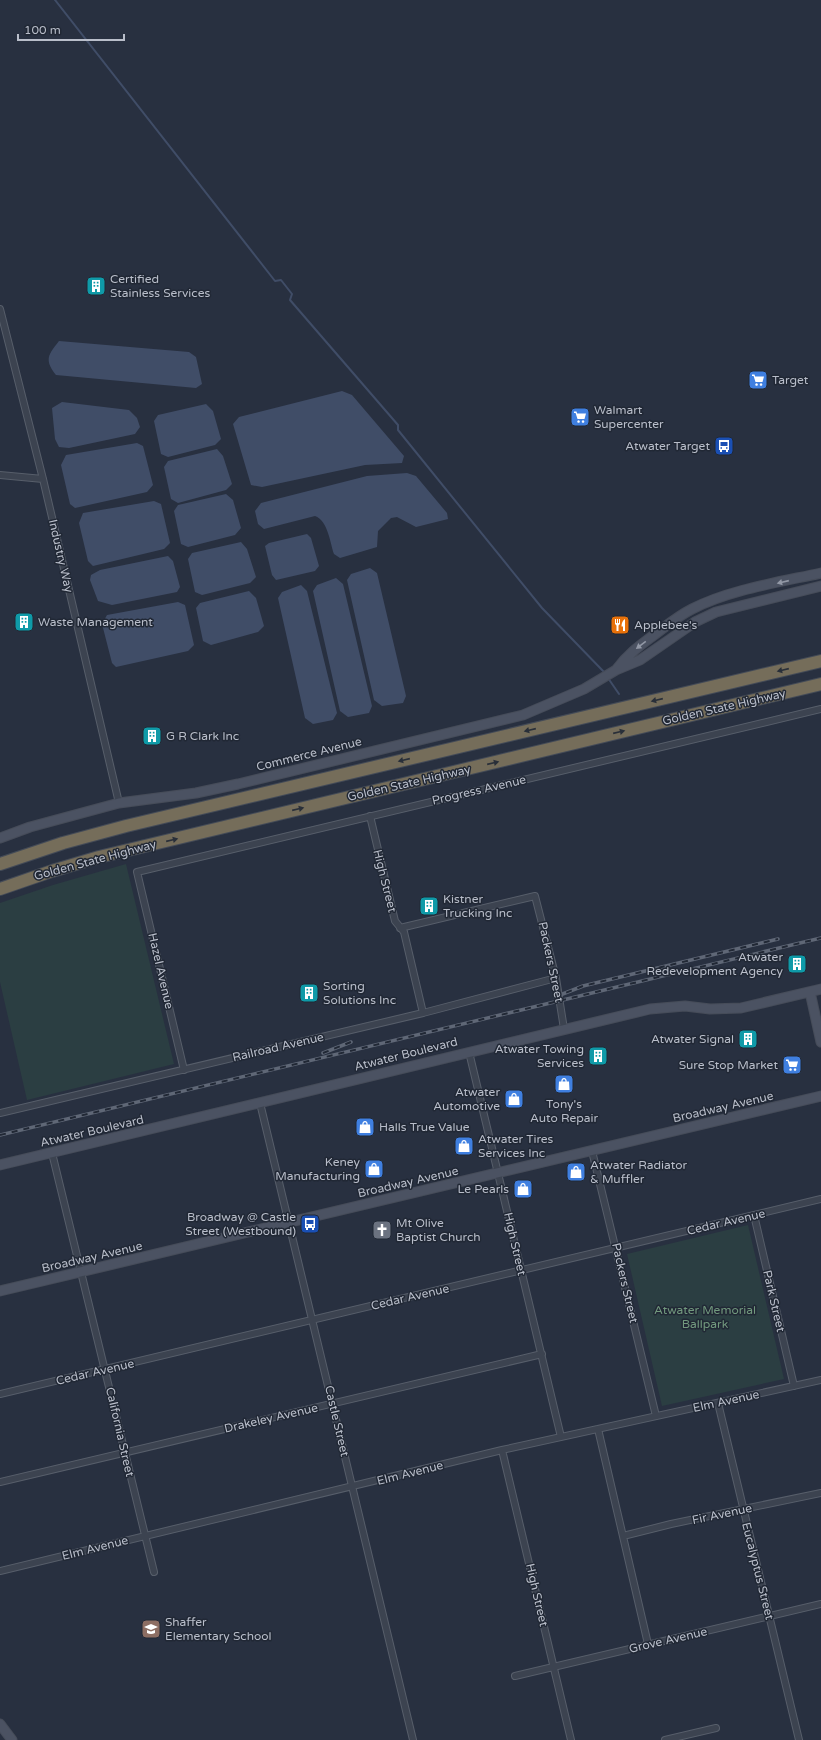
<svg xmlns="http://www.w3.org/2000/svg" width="821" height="1740" font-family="'Varela Round',sans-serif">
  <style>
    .green { fill: #2b3e42 }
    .water { fill: #404d67 }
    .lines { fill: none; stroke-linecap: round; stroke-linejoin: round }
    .stream { stroke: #404d67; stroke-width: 2 }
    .street-casing { stroke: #575e6a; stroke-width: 8 }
    .secondary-casing { stroke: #464c59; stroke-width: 11 }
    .highway-casing { stroke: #444b57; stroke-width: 14 }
    .street { stroke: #3c4350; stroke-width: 6 }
    .secondary { stroke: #4b5262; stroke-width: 9 }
    .highway { stroke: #756d5a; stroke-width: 12 }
    .rail-casing { stroke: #5f6776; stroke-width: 3.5 }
    .rail { stroke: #212835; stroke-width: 2; stroke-dasharray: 6; stroke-linecap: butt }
    .oneway { fill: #9298a6 }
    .oneway2 { fill: #292f39 }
    .labels { text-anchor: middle; stroke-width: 3; stroke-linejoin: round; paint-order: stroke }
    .poi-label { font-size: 12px; fill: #b9beca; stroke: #212835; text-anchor: start }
    .street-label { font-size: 12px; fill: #b9beca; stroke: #212835 }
    .park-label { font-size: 12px; fill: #72997e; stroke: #212835 }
  </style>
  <rect width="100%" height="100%" fill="#283040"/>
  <!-- green -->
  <path class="green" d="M126,864l48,200 -147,36 -27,-118v-79l53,-18z
    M748,1225l36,154 -122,27 -35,-152z"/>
  <!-- water -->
  <path class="water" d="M59,341l130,11 7,5 6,27 -6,4 -140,-13c-12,-15 -8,-20 3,-34z
    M342,391l10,4 52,61 -2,7 -37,2 -103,22 -11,-2 -18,-61 6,-7z
    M62,402l67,8 8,8 3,9 -5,7 -66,14 -10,-1 -4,-8 -3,-31z
    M206,404l7,7 8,28 -6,6 -47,12 -7,-3 -7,-33 4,-6z
    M137,443l6,3 10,39 -6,7 -72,16 -5,-4 -9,-39 5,-10z
    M217,449l6,7 9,28 -6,6 -48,13 -7,-4 -7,-32 4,-6z
    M407,473l9,3 31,37 1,6 -32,8 -19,-10 -6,1 -13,13 -1,16 -37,11 -6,-4c-4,-12 -6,-33 -19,-38l-51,13 -6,-5 -3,-13 6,-8 106,-27z
    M226,494l7,6 8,28 -6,7 -47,12 -7,-3 -7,-33 4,-6z
    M154,501l7,3 9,39 -6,6 -71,17 -5,-5 -9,-38 4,-10z
    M307,534l4,4 8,28 -4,5 -39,9 -4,-5 -7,-29 4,-3z
    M241,542l6,7 9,28 -6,6 -48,12 -7,-3 -7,-33 4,-6z
    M168,556l5,5 7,26 -3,5 -65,13 -14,-4 -8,-21 1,-5 9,-5z
    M370,568l7,5 29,123 -3,7 -21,3 -8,-6 -27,-120 4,-6z
    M336,578l7,6 29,122 -3,7 -21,4 -8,-6 -27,-120 4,-6z
    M301,585l6,6 30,122 -4,7 -20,4 -8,-6 -27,-120 4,-6z
    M249,591l7,7 8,28 -6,6 -47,13 -8,-4 -7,-33 4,-5z
    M178,602l7,3 9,40 -6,6 -72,16 -4,-4 -10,-39 5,-9z"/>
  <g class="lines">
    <!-- stream -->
    <path class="stream" d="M55,0l220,281 6,-1 11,14 -2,6 108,125v5l144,178 63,65
      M608,678l11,16"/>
    <defs>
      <path id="street" d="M0,309l43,170 76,324
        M0,475l43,4
        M370,816l25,105 9,11 19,81
        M400,928l135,-32 21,82 8,51
        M469,1052l92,385
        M184,1070l-47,-198 684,-163
        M260,1103l153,637
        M0,1113l423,-100 133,-35
        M592,1151l64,265
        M52,1153l102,419
        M754,1215l40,171
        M0,1394l821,-195
        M718,1403l81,337
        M598,1429l50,215
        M502,1450l69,290
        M0,1482l542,-128
        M623,1536l48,-12 150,-31
        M0,1571l502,-121 319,-70
        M515,1676l306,-72
        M665,1740l51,-12"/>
      <path id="secondary" d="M616,670c11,-15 23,-24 38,-35 12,-9 24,-19 38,-26 36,-19 88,-27 129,-36
        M0,838l30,-11 89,-24 77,-10 42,-9 285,-69 61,-26 32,-19 24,-10 55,-38 21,-10 105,-26
        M810,992l11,50
        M0,1165l650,-156 35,-3 25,3 31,-1 80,-19
        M0,1291l821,-195
        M0,1724l12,16"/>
      <path id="highway" d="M0,864l63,-21 63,-17 695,-165
        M0,889l52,-18 47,-14 722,-173"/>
    </defs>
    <!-- street casing -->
    <use href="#street" class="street-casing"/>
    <!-- secondary casing -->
    <use href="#secondary" class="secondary-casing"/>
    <!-- highway casing -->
    <use href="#highway" class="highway-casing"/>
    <!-- street -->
    <use href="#street" class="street"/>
    <!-- secondary -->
    <use href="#secondary" class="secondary"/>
    <!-- highway -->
    <use href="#highway" class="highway"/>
    <defs>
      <path id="rail" d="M555,997l28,-11 195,-47
        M323,1053l28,-11
        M0,1135l821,-197"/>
    </defs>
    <!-- rail casing -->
    <use href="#rail" class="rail-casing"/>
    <!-- rail -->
    <use href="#rail" class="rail"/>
  </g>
  <!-- one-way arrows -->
  <defs><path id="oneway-solid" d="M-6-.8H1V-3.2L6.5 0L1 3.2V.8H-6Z"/></defs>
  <g class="oneway">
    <use href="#oneway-solid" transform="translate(783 582) rotate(167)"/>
    <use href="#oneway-solid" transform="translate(641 645) rotate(143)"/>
  </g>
  <g class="oneway2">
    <use href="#oneway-solid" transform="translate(783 670) rotate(167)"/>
    <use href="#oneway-solid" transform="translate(657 700) rotate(167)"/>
    <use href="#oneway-solid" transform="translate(530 730) rotate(167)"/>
    <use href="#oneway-solid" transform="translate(619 732) rotate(-13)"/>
    <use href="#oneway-solid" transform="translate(404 760) rotate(167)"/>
    <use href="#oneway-solid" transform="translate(493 763) rotate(-13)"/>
    <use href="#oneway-solid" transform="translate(298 809) rotate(-13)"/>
    <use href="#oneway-solid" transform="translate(172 840) rotate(-13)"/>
  </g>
  <!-- icons -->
  <defs>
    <symbol id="building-square" viewBox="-11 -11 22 22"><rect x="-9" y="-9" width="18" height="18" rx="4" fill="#0f9aa8" stroke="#212835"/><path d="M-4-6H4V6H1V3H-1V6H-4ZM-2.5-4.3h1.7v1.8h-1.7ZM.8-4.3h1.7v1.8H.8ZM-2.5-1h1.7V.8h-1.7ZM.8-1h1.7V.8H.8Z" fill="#fff"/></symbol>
    <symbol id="supermarket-square" viewBox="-11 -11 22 22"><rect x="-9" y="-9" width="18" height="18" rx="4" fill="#3f7fe0" stroke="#212835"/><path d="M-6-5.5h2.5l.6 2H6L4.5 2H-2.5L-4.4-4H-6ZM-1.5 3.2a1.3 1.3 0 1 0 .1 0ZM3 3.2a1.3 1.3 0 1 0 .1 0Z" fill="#fff"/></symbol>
    <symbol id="bus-square" viewBox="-11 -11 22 22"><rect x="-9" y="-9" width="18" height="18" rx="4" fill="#1a4fb4" stroke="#212835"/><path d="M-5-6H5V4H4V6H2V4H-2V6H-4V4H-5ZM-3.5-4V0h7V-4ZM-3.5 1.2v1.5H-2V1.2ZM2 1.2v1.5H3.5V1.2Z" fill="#fff"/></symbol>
    <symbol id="restaurant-square" viewBox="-11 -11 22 22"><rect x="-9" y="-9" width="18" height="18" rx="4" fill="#e8710a" stroke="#212835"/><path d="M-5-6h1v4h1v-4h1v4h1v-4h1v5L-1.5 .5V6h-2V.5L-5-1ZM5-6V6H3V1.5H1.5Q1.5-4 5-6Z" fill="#fff"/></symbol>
    <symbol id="shop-square" viewBox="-11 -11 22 22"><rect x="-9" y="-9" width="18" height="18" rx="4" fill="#3f7fe0" stroke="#212835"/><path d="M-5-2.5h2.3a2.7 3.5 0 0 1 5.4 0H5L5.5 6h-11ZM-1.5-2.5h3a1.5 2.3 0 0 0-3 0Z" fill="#fff"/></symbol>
    <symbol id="church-square" viewBox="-11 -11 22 22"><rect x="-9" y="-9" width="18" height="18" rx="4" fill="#6b7280" stroke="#212835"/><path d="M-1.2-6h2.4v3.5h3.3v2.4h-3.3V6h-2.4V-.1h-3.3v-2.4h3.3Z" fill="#fff"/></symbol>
    <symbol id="school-square" viewBox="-11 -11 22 22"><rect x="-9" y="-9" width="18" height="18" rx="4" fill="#8d6e63" stroke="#212835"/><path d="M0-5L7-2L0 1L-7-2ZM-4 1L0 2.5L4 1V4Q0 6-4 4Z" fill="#fff"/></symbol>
  </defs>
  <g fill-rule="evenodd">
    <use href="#building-square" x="85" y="275" width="22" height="22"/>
    <use href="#supermarket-square" x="747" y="369" width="22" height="22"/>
    <use href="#supermarket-square" x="569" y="406" width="22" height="22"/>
    <use href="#bus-square" x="713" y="435" width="22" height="22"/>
    <use href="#building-square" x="13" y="611" width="22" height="22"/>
    <use href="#restaurant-square" x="609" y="614" width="22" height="22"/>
    <use href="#building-square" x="141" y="725" width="22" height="22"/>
    <use href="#building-square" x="418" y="895" width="22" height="22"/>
    <use href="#building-square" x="786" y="953" width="22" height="22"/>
    <use href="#building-square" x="298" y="982" width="22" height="22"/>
    <use href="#building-square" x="737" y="1028" width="22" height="22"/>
    <use href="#building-square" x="587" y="1045" width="22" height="22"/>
    <use href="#supermarket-square" x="781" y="1054" width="22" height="22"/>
    <use href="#shop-square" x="553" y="1073" width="22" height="22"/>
    <use href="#shop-square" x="503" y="1088" width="22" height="22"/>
    <use href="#shop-square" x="354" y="1116" width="22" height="22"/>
    <use href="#shop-square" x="453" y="1135" width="22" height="22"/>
    <use href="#shop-square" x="363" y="1158" width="22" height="22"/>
    <use href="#shop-square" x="565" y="1161" width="22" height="22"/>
    <use href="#shop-square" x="512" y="1178" width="22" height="22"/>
    <use href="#bus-square" x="299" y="1213" width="22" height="22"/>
    <use href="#church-square" x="371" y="1219" width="22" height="22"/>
    <use href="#school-square" x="140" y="1618" width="22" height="22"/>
  </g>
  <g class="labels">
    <!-- poi labels -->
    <g class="poi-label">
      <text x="110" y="283">Certified<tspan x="110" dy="14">Stainless Services</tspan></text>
      <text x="772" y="384">Target</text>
      <text x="594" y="414">Walmart<tspan x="594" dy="14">Supercenter</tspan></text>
      <text x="710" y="450" text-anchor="end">Atwater Target</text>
      <text x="38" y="626">Waste Management</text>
      <text x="634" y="629">Applebee's</text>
      <text x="166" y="740">G R Clark Inc</text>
      <text x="443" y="903">Kistner<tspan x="443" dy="14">Trucking Inc</tspan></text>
      <text x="783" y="961" text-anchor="end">Atwater<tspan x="783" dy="14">Redevelopment Agency</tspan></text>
      <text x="323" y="990">Sorting<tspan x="323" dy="14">Solutions Inc</tspan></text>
      <text x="734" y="1043" text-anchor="end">Atwater Signal</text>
      <text x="584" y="1053" text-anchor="end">Atwater Towing<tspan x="584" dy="14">Services</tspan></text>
      <text x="778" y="1069" text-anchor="end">Sure Stop Market</text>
      <text x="500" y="1096" text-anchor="end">Atwater<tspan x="500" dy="14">Automotive</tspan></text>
      <text x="564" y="1108" text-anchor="middle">Tony's<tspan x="564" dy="14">Auto Repair</tspan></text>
      <text x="379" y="1131">Halls True Value</text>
      <text x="478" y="1143">Atwater Tires<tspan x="478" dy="14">Services Inc</tspan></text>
      <text x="360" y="1166" text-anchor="end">Keney<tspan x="360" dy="14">Manufacturing</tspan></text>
      <text x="590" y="1169">Atwater Radiator<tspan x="590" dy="14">&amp; Muffler</tspan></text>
      <text x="509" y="1193" text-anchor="end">Le Pearls</text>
      <text x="296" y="1221" text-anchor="end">Broadway @ Castle<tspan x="296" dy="14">Street (Westbound)</tspan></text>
      <text x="396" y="1227">Mt Olive<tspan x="396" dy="14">Baptist Church</tspan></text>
      <text x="165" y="1626">Shaffer<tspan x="165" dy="14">Elementary School</tspan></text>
    </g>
    <!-- street labels -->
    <g class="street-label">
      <text transform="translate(61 556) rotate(77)" y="4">Industry Way</text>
      <text transform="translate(724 707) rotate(-13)" y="4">Golden State Highway</text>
      <text transform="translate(309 754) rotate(-14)" y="4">Commerce Avenue</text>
      <text transform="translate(409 783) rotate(-13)" y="4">Golden State Highway</text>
      <text transform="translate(479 790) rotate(-13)" y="4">Progress Avenue</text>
      <text transform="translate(95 860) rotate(-15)" y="4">Golden State Highway</text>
      <text transform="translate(385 881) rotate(76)" y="4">High Street</text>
      <text transform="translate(551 962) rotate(78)" y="4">Packers Street</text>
      <text transform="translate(161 971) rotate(77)" y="4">Hazel Avenue</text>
      <text transform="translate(278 1047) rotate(-13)" y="4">Railroad Avenue</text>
      <text transform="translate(406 1054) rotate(-14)" y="4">Atwater Boulevard</text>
      <text transform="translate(723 1107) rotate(-13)" y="4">Broadway Avenue</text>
      <text transform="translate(92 1131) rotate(-13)" y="4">Atwater Boulevard</text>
      <text transform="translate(408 1182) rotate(-13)" y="4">Broadway Avenue</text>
      <text transform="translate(726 1222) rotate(-13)" y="4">Cedar Avenue</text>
      <text transform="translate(515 1244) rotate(77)" y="4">High Street</text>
      <text transform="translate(92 1257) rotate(-13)" y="4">Broadway Avenue</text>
      <text transform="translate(625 1283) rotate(77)" y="4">Packers Street</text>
      <text transform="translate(410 1297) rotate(-13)" y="4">Cedar Avenue</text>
      <text transform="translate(774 1301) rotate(77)" y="4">Park Street</text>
      <text transform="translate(95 1372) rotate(-13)" y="4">Cedar Avenue</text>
      <text transform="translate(726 1401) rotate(-12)" y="4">Elm Avenue</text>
      <text transform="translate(271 1418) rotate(-13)" y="4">Drakeley Avenue</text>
      <text transform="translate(337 1421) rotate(77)" y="4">Castle Street</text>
      <text transform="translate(120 1432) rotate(77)" y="4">California Street</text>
      <text transform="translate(410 1473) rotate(-14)" y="4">Elm Avenue</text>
      <text transform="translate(722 1514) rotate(-12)" y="4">Fir Avenue</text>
      <text transform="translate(95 1548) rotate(-14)" y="4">Elm Avenue</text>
      <text transform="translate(758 1571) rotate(76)" y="4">Eucalyptus Street</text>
      <text transform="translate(537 1595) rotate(77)" y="4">High Street</text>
      <text transform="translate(668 1640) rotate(-13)" y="4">Grove Avenue</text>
    </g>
    <!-- park labels -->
    <g class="park-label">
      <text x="705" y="1314">Atwater Memorial<tspan x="705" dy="14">Ballpark</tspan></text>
    </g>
  </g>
  <!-- scale -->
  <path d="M18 34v6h106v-6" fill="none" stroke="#b9beca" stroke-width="2"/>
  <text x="24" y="34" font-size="12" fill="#b9beca" stroke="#212835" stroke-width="3" paint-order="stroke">100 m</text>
</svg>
